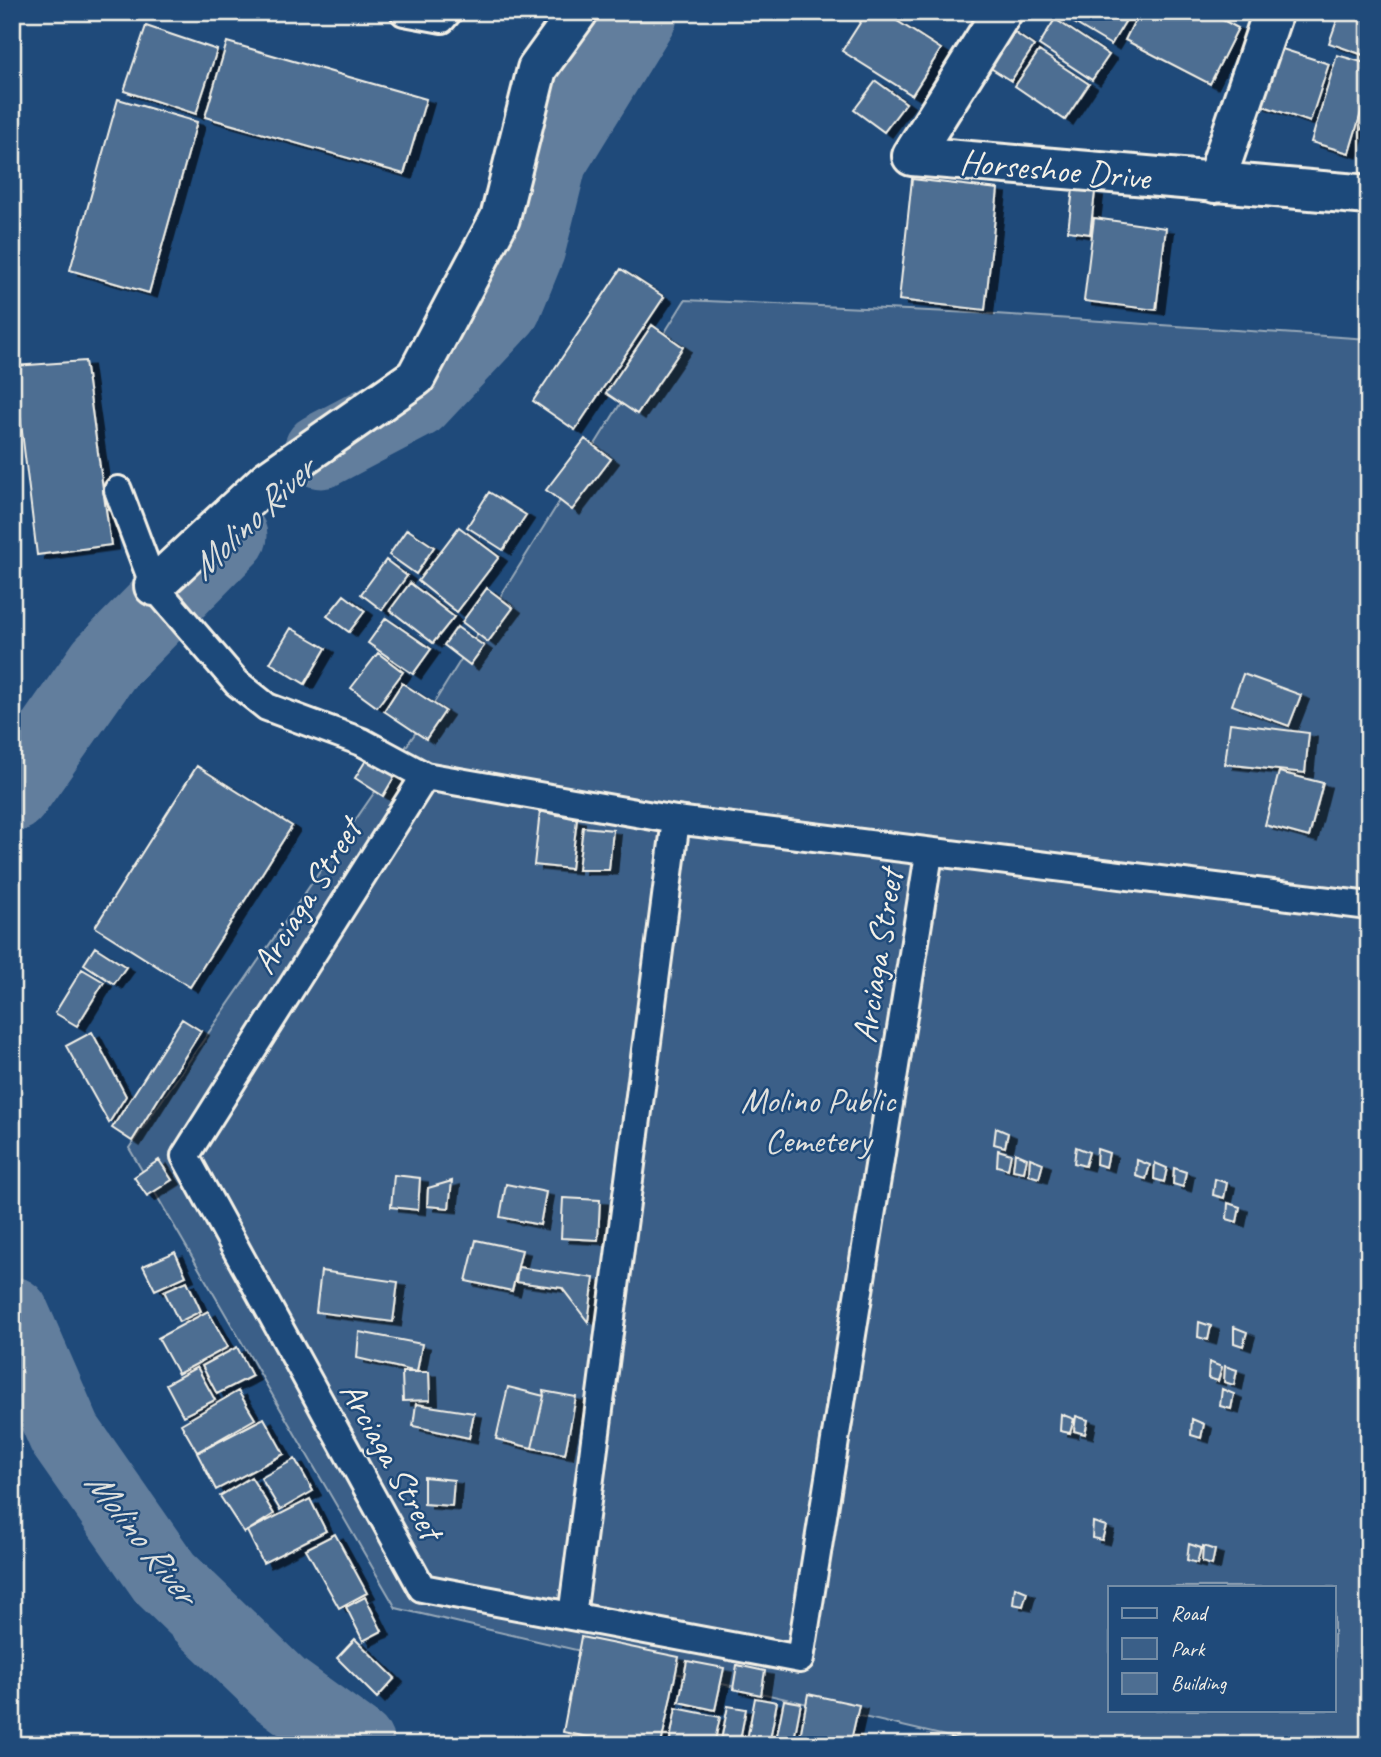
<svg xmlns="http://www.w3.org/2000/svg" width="1381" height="1757" font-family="Caveat,sans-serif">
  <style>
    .green { fill: #3a5f88; stroke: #97a8b8; stroke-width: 2; fill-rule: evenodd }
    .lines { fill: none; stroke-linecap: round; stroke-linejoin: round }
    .river { stroke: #627e9d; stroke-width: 75 }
    .building { fill: #4d6e92; stroke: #f4f1e8; stroke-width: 2; filter: url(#shadow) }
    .service-casing { stroke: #f4f1e8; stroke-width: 32 }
    .minor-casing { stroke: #f4f1e8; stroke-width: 44 }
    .service { stroke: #1f4a7a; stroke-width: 26 }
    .minor { stroke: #1f4a7a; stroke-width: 38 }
    .labels { text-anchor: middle; stroke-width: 5; stroke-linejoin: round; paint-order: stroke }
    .street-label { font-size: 35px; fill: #f4f1e8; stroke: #1f4a7a }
    .park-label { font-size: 35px; fill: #e1e2de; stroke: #1f4a7a }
    .water-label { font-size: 37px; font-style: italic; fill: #dee0dd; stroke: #1f4a7a }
  </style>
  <defs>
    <filter id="shadow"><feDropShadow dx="8" dy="4.5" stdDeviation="0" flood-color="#0009"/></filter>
  </defs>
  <rect width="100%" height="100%" fill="#1f4a7a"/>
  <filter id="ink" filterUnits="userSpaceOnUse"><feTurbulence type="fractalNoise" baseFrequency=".0143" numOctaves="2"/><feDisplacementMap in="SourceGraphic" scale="14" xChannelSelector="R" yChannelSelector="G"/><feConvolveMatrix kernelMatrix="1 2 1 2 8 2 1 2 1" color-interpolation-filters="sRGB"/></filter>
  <g filter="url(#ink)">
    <!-- green -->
    <path class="green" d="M685,300l310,14 374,25v1406h-385l-588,-137 -267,-460 285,-413zM1110,1587h224v123h-224z"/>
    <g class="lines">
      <!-- river -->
      <path class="river" d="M321,451l95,-50 88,-94 24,-59 22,-88 91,-148
        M12,795l92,-131 126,-128
        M12,1314l53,121 100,143 116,112 76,55"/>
    </g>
    <!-- building -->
    <path class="building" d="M867,12h16l58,37 -29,46 -70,-44z
      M1056,12h75l-20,33z
      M1139,12h69l30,16 -28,56 -85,-44z
      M1340,12h29v45l-40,-14z
      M1055,19l54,36 -17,25 -53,-35z
      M1002,24l32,22 -23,35 -33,-21z
      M146,26l71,24 -21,64 -72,-23z
      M227,42l199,57 -22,75 -199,-57z
      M1276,47l53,17 -19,58 -52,-18z
      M1039,51l50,33 -24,36 -50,-34z
      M1337,55l32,9v22l-20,67 -38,-11z
      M876,81l30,22 -22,29 -30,-22z
      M118,99l79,23 -48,171 -79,-23z
      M1369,105v26l-7,-2z
      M912,179l86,10 -13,121 -86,-10z
      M1073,189l22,3 -5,42 -22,-3z
      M1094,218l72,10 -10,82 -72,-9z
      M621,269l43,28 -89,133 -42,-29z
      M652,325l31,22 -46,67 -31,-21z
      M85,361l26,184 -74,10 -23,-189z
      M585,439l26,20 -39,51 -26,-20z
      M489,492l37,23 -23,35 -36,-23z
      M459,527l40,30 -42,55 -39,-31z
      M407,529l27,18 -18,27 -27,-19z
      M386,560l21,16 -25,34 -21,-16z
      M410,583l44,34 -21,26 -43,-33z
      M487,588l26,20 -25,34 -26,-20z
      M344,595l21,16 -16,21 -22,-16z
      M386,618l45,31 -18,25 -45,-31z
      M457,627l27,19 -14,19 -26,-20z
      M291,628l35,20 -21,36 -35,-21z
      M378,653l25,19 -26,35 -26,-19z
      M1243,674l58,21 -12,31 -57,-21z
      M402,683l43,28 -19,28 -42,-28z
      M1230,723l79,10 -4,40 -80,-9z
      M368,757l28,17 -13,22 -28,-18z
      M197,766l95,60 -102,161 -95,-60z
      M1279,772l44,11 -14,54 -44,-12z
      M540,811l37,8 -6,50 -37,-4z
      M583,827l30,3 -4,40h-31z
      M95,947l31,20 -12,17 -30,-20z
      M82,969l22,13 -27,44 -22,-13z
      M182,1019l19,12 -69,110 -20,-13z
      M92,1032l34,64 -17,27 -43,-77z
      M996,1128l12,5 -3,14 -11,-3z
      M1076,1147l13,5 -4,14 -11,-3z
      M1097,1149l12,4 -3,14 -10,-3z
      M998,1150l13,4 -3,15 -11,-3z
      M1015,1153l12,5 -3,14 -11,-2z
      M1030,1158l13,5 -4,15 -10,-3z
      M159,1160l13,20 -25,16 -13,-19z
      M1137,1160l13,5 -4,14 -10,-3z
      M1155,1163l12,5 -3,14 -10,-3z
      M1174,1168l12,4 -3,15 -10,-3z
      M394,1175l26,3 -2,32 -27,-3z
      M1215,1179l12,4 -3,15 -11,-3z
      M452,1181l-3,27 -22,-2 1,-18z
      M506,1184l40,8 -6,33 -40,-8z
      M563,1198l37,2 -2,40 -37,-2z
      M1228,1203l12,4 -3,15 -10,-3z
      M476,1240l46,10 -10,41 -46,-10z
      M175,1252l11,24 -31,14 -12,-24z
      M518,1267l76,11 -6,44 -26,-34 -46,-6z
      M321,1271l77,11 -5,40 -77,-10z
      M187,1281l14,30 -22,11 -15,-31z
      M208,1311l20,36 -50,27 -20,-36z
      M1199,1322l12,4 -3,14 -10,-3z
      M1234,1327l13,5 -4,14 -9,-3z
      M359,1332l63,12 -5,28 -60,-14z
      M237,1347l15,29 -35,18 -15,-28z
      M1209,1362l13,5 -4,14 -10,-3z
      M1225,1366l12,4 -3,15 -10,-3z
      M197,1367l18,33 -32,16 -17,-32z
      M402,1372h27l1,28 -27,1z
      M508,1387l36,9 -12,52 -36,-9z
      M1222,1389l12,5 -3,15 -11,-3z
      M238,1391l17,28 -58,33 -16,-28z
      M543,1391l33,6 -11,57 -33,-6 12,-52z
      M416,1404l58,9 -5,25 -56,-12z
      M1061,1414l13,5 -4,14 -10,-2z
      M1076,1416l12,4 -3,14 -11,-3z
      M264,1418l20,36 -68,36 -19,-37z
      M1192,1419l12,5 -3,14 -10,-3z
      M295,1459l18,32 -33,19 -19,-32z
      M251,1477l23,37 -30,19 -24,-37z
      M424,1477l30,3 -2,26 -28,-2z
      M310,1499l16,32 -63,32 -16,-32z
      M1093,1522l13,4 -4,14 -10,-2z
      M335,1534l32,59 -28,15 -33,-59z
      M1189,1544l12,4 -4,15 -10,-3z
      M1203,1546l12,4 -3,15 -10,-3z
      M1015,1587l12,5 -4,14 -10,-2z
      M365,1597l17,34 -19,10 -17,-34z
      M581,1637l98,20 -18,88h-34l-64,-13z
      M355,1639l40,39 -18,20 -40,-40z
      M687,1661l37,7 -9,42 -36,-8z
      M737,1665l28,6 -4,24 -28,-6z
      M808,1694l51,11 -9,40 -50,-8z
      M755,1698l22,4 -8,43h-23z
      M784,1700l17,3 -8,42h-18z
      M728,1706l18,3 -7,36h-19z
      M676,1708l44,9 -6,28h-45z
      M800,1737l39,8h-40z
      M951,1738l32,7h-34z"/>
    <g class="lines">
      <defs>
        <path id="service" d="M404,12l38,7 6,-7
          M118,490l36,96 83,97 30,24 95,35 63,34 251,44 693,86
          M425,776l-240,380 237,432 378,71 129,-805
          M572,1616l104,-796"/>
        <path id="minor" d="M1002,12l-90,144 457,39
          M1215,183l58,-171
          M154,586l114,-106 148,-103 84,-159 37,-149 41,-57"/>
      </defs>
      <!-- service casing -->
      <use href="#service" class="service-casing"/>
      <!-- minor casing -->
      <use href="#minor" class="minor-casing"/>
      <!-- service -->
      <use href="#service" class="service"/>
      <!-- minor -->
      <use href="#minor" class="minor"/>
    </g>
  </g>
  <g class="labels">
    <!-- street labels -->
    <g class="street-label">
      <text transform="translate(1055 169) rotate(5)" y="12">Horseshoe Drive</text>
      <text transform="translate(306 896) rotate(-58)" y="12">Arciaga Street</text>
      <text transform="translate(877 956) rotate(-81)" y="12">Arciaga Street</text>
      <text transform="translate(392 1460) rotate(61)" y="12">Arciaga Street</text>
    </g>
    <!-- park labels -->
    <g class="park-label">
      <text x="818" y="1112">Molino Public<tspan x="818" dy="40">Cemetery</tspan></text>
    </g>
    <!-- water labels -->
    <g class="water-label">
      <text transform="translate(251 518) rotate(-44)" y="13">Molino River</text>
      <text transform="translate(142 1536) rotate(52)" y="13">Molino River</text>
    </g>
  </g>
  <!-- margin -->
  <rect width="1381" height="1757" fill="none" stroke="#1f4a7a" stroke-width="42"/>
  <rect x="21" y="21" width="1339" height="1715" fill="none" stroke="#f4f1e8" stroke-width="2.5" filter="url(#ink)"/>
  <!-- legend -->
  <rect x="1108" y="1586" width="228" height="126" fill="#1f4a7a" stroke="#748da6" stroke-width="2"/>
  <rect x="1122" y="1608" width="35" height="10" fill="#1f4a7a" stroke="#748da6" stroke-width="2"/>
  <text x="1171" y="1620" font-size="21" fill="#f4f1e8">Road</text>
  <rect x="1122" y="1638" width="35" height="21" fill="#3a5f88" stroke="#748da6" stroke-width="2"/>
  <text x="1171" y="1656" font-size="21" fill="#f4f1e8">Park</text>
  <rect x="1122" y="1673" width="35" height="21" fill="#4d6e92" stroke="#748da6" stroke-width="2"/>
  <text x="1171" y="1690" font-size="21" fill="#f4f1e8">Building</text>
</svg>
